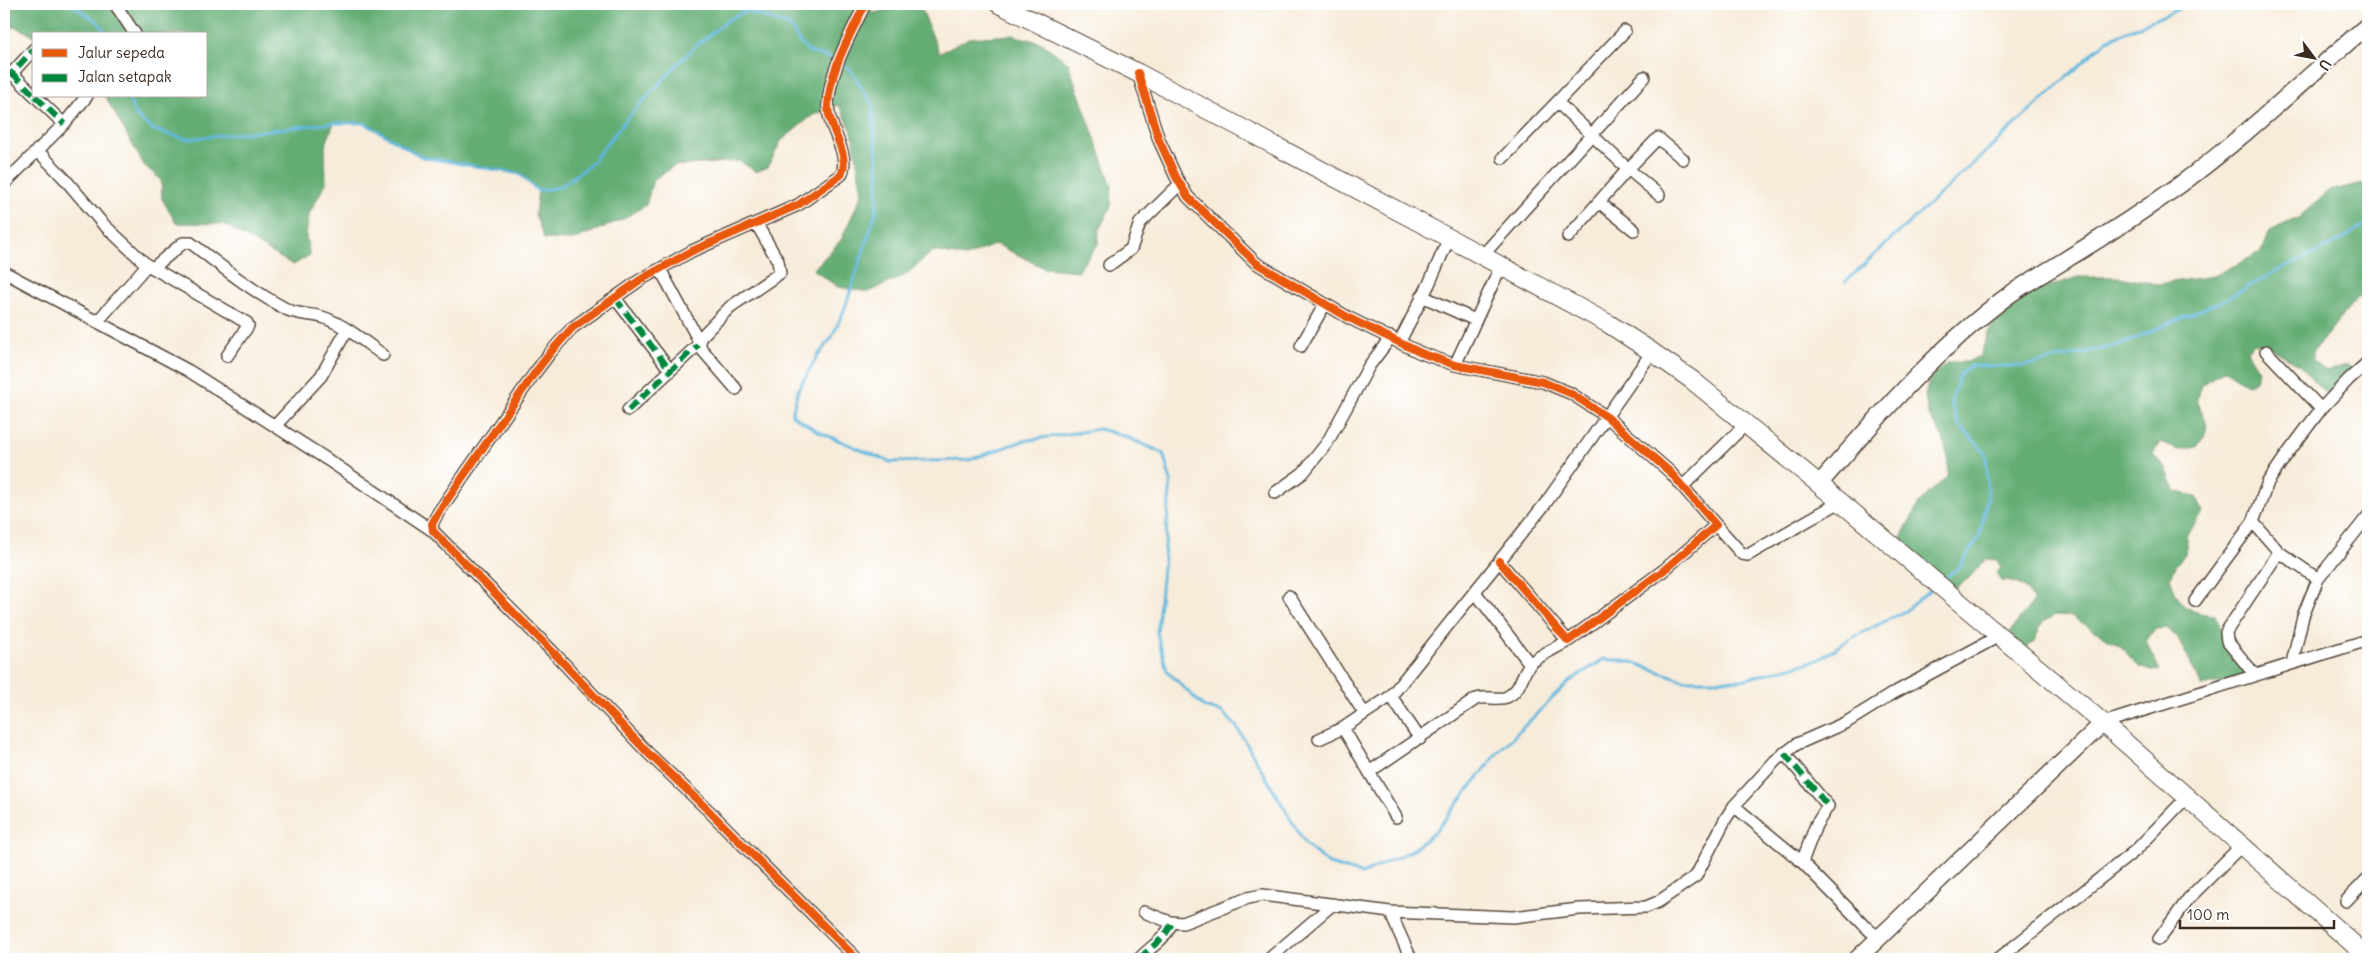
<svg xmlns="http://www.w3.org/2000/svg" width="2372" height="963" font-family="Delius,sans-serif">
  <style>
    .forest { fill: #64ad74; stroke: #506c49 }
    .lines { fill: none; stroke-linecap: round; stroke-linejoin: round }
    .stream { stroke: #61b7dd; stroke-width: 3 }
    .street-casing { stroke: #57473a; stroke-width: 14 }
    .secondary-casing { stroke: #57473a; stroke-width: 19 }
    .primary-casing { stroke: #57473a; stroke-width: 20 }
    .street { stroke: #fff; stroke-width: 11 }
    .secondary { stroke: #fff; stroke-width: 16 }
    .primary { stroke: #fff; stroke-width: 18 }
    .quiet { stroke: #00873e; stroke-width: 6; stroke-dasharray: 12 6; stroke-linecap: butt }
    .cycleway-casing { stroke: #fff; stroke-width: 11 }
    .cycleway { stroke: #e8590c; stroke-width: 8 }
  </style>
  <rect width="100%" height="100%" fill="#fff"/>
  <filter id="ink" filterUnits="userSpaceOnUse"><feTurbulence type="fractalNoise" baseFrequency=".02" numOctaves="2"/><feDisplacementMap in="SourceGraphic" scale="10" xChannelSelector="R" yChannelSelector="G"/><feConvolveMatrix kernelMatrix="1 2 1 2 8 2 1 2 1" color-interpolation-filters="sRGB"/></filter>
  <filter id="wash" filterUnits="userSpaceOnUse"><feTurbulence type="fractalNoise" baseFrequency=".0096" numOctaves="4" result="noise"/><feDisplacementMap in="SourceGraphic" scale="20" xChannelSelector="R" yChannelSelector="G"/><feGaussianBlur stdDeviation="1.12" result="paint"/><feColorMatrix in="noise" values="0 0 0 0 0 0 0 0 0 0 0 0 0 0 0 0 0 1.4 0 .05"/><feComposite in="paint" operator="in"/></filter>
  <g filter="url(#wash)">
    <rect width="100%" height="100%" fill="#f7ecda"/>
    <!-- forest -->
    <path class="forest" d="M4,4h858l12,9 29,-8 17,-1 19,49 30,-15 43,-3 30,8 26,20 44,123 -1,20 -12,24 -1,14 -20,27 -34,-3 -48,-24 -30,13 -33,-6 -29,25 -36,16 -30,-5 -25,-17 28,-30 21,-46 -10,-63 -13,-26 -26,10 -32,26 -13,26 -12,5 -16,-11 -66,5 -21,14 -7,25 -23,14 -50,21 -29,-1 -9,-25 3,-23 -18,-17 -98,-17 -57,-34h-31l-9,24 1,36 -17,31 -3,23 4,18 -17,10 -70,-41 -47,-1 -14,-24 -1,-19 -17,-15 -39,-69h101v-62h-172v2l-18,-9 -12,2z
      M2363,183l5,2v107l-13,8 -42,52v8l12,11 22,-6 4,4 -24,26 -28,-30 -33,-20 -13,-2 -6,8 12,20 -3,10 -8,4 -23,-15 -24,15 -4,18c11,19 14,25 0,44l-18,3 -19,-8 -7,12 13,15 10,23 20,4 8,16 -16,21 -3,21 -10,12 -5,12c10,27 16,35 45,37l10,22 26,39 -49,10 -24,-47 -11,-11 -12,1 -9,11c3,12 10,20 14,31l-20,-3 -20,-22 -49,-30 -16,-1 -12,7 -9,19 -7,7 -9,-5 -9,-10 25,-33c-9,-14 -16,-18 -32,-19l-6,-7 5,-6 -4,-8 -11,-1 -18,20 -22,14 -51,-44 24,-46 28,-27 1,-19 -5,-19 -15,-24 -3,-18 5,-19 18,-15h19l13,-6 8,-23 13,-20 30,-21 47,-15h41l38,7 57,-8 47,-24 8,-21 29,-13 31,-27z"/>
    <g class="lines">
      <!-- stream -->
      <path class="stream" d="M70,4l27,17 10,13
        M127,96l10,21 17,13 33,9 147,-16h31l57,34 98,17 18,17 22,-4 31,-23 38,-48 63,-67 37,-30 17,-8 44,15 10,17 9,9 20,5 21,12 22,36 7,72 -3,35 -31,96 -13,29 -15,20 -19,33 -6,25 27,17 71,30 79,-2 54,-19 76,-12 25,7 39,17 8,28 -14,152 10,38 37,36 18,5 14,14 70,119 23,19 33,10 49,-23 24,-19 64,-81 71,-70 34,-22 28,3 51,18h59l76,-20 32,-21 55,-28 27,-23
        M1845,282l262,-242 83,-36
        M1943,580l16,-13 20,-30 9,-40 -2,-43 -28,-31 -7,-21 9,-28 10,-8h54l98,-22 106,-46 56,-31 43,-19 41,-24"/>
    </g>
  </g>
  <g filter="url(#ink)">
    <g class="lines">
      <defs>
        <path id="street" d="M115,4l20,30
          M1625,31l-68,71 71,67 30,-31 25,21
          M12,73l22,22
          M1138,73l21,67 17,37 12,20 68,66 93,55 72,35 34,12 88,17 27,11 37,24 63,55 46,53 -52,45 -96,71 -69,-80
          M4,78l8,-5 22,-24
          M35,96l29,28
          M37,150l27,28 39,46 44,41 -50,57
          M1503,158l54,-56
          M4,184l60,-60 23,-28
          M1600,203l34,27
          M1568,237l60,-68 31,26
          M1482,256l162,-179
          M147,265l6,3 30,-25h8c31,24 62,49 97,67 12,5 26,4 37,8 21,8 40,24 58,37
          M1109,265l22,-16 9,-26 40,-39
          M153,268l94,55 1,3 -21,30
          M4,272l185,99 139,89 105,71
          M1422,296l53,24
          M615,298l55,72
          M699,339l31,-32 50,-34 -2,-12 -22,-38
          M1400,341l29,-57 20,-46
          M698,345l38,44
          M1301,346l24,-42
          M2266,351l55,58
          M1455,365l46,-99
          M628,410l72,-67 -40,-74
          M275,426l46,-50 26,-46
          M1683,486l63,-62
          M1275,493l28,-20 24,-30 42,-77 22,-29
          M1716,525l26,29 6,1 92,-53
          M2318,579l-39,-27 -26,-30 15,-40 17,-25 36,-48 28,-30 19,-17
          M1475,592l55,72
          M1289,596l75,117
          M2195,601l58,-79
          M2292,663l11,-47 15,-37 50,-63
          M2255,675l-28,-34 -1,-9 53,-80
          M1391,696l29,43
          M2103,723l265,-83
          M1343,728l53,89
          M1319,739l24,-11 48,-32 154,-192 107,-152
          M1784,753l44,53 -12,19 -14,37 68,69 10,6
          M1369,772l107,-73c10,-4 21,2 31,-2 15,-7 14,-24 24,-34 10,-9 25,-15 37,-22
          M1734,806l68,56
          M2346,901l22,-23
          M1144,912l26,10 13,1 65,-25 14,-3 128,17 123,5 66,-8 67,-2 12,-5 38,-26 30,-58 8,-12 42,-46 21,-16 50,-22 45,-28 107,-58
          M1390,912l21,47
          M2159,939l30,-41 52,-52
          M857,959l-148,-148 -62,-59 -95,-101 -119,-120 -1,-7 6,-11 96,-139 16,-21 22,-25 68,-48 52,-29 106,-46 43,-30c11,-21 -14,-47 -13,-70 2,-36 22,-69 37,-101
          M1139,959c13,-14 24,-17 33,-36
          M1269,959l64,-55
          M1998,959l138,-109 51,-53"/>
        <path id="secondary" d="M1819,484c59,-67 118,-136 190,-189 20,-14 41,-25 61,-38 38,-23 75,-47 111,-73 66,-49 125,-106 187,-159
          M1857,959l246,-236"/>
        <path id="primary" d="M999,4l139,69 311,165 160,86 43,28 40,28 127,104 284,239 265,234"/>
      </defs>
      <!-- street casing -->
      <use href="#street" class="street-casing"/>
      <!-- secondary casing -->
      <use href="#secondary" class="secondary-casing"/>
      <!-- primary casing -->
      <use href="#primary" class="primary-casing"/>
      <!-- street -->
      <use href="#street" class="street"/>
      <!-- secondary -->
      <use href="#secondary" class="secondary"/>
      <!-- primary -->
      <use href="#primary" class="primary"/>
      <!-- quiet -->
      <path class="quiet" d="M12,73l22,22
        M4,78l8,-5 22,-24
        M35,96l29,28
        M615,298l55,72
        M628,410l70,-65
        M1784,753l44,53
        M1139,959c13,-14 24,-17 33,-36"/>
      <defs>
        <path id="cycleway" d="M1138,73l21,67 17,37 12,20 68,66 93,55 72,35 34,12 88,17 27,11 37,24 63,55 46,53 -52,45 -96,71 -69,-80
          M857,959l-148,-148 -62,-59 -95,-101 -119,-120 -1,-7 6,-11 96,-139 16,-21 22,-25 68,-48 52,-29 106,-46 43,-30c11,-21 -14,-47 -13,-70 2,-36 22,-69 37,-101"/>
      </defs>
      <!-- cycleway casing -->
      <use href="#cycleway" class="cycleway-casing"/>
      <!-- cycleway -->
      <use href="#cycleway" class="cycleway"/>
    </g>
  </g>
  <!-- margin -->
  <rect width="2372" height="963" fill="none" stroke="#fff" stroke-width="20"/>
  <!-- legend -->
  <rect x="32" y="32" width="175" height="65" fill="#ffffff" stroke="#b1aaa5"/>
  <rect x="42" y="49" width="25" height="8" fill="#e8590c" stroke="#b1aaa5"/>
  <text x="78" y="58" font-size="15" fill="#3b2a1e">Jalur sepeda</text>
  <rect x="42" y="74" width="25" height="8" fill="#00873e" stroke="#b1aaa5"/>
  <text x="78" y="82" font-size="15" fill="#3b2a1e">Jalan setapak</text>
  <!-- north arrow -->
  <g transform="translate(2314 58) rotate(122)" stroke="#ffffff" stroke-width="4" paint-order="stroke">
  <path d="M0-4L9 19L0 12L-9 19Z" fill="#3b2a1e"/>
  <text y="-8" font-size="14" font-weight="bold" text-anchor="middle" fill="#3b2a1e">U</text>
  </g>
  <!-- scale -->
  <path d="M2180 920v8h154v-8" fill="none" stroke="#3b2a1e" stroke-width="2.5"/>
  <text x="2187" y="920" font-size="15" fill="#3b2a1e" stroke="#ffffff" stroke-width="4" paint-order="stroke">100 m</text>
</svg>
